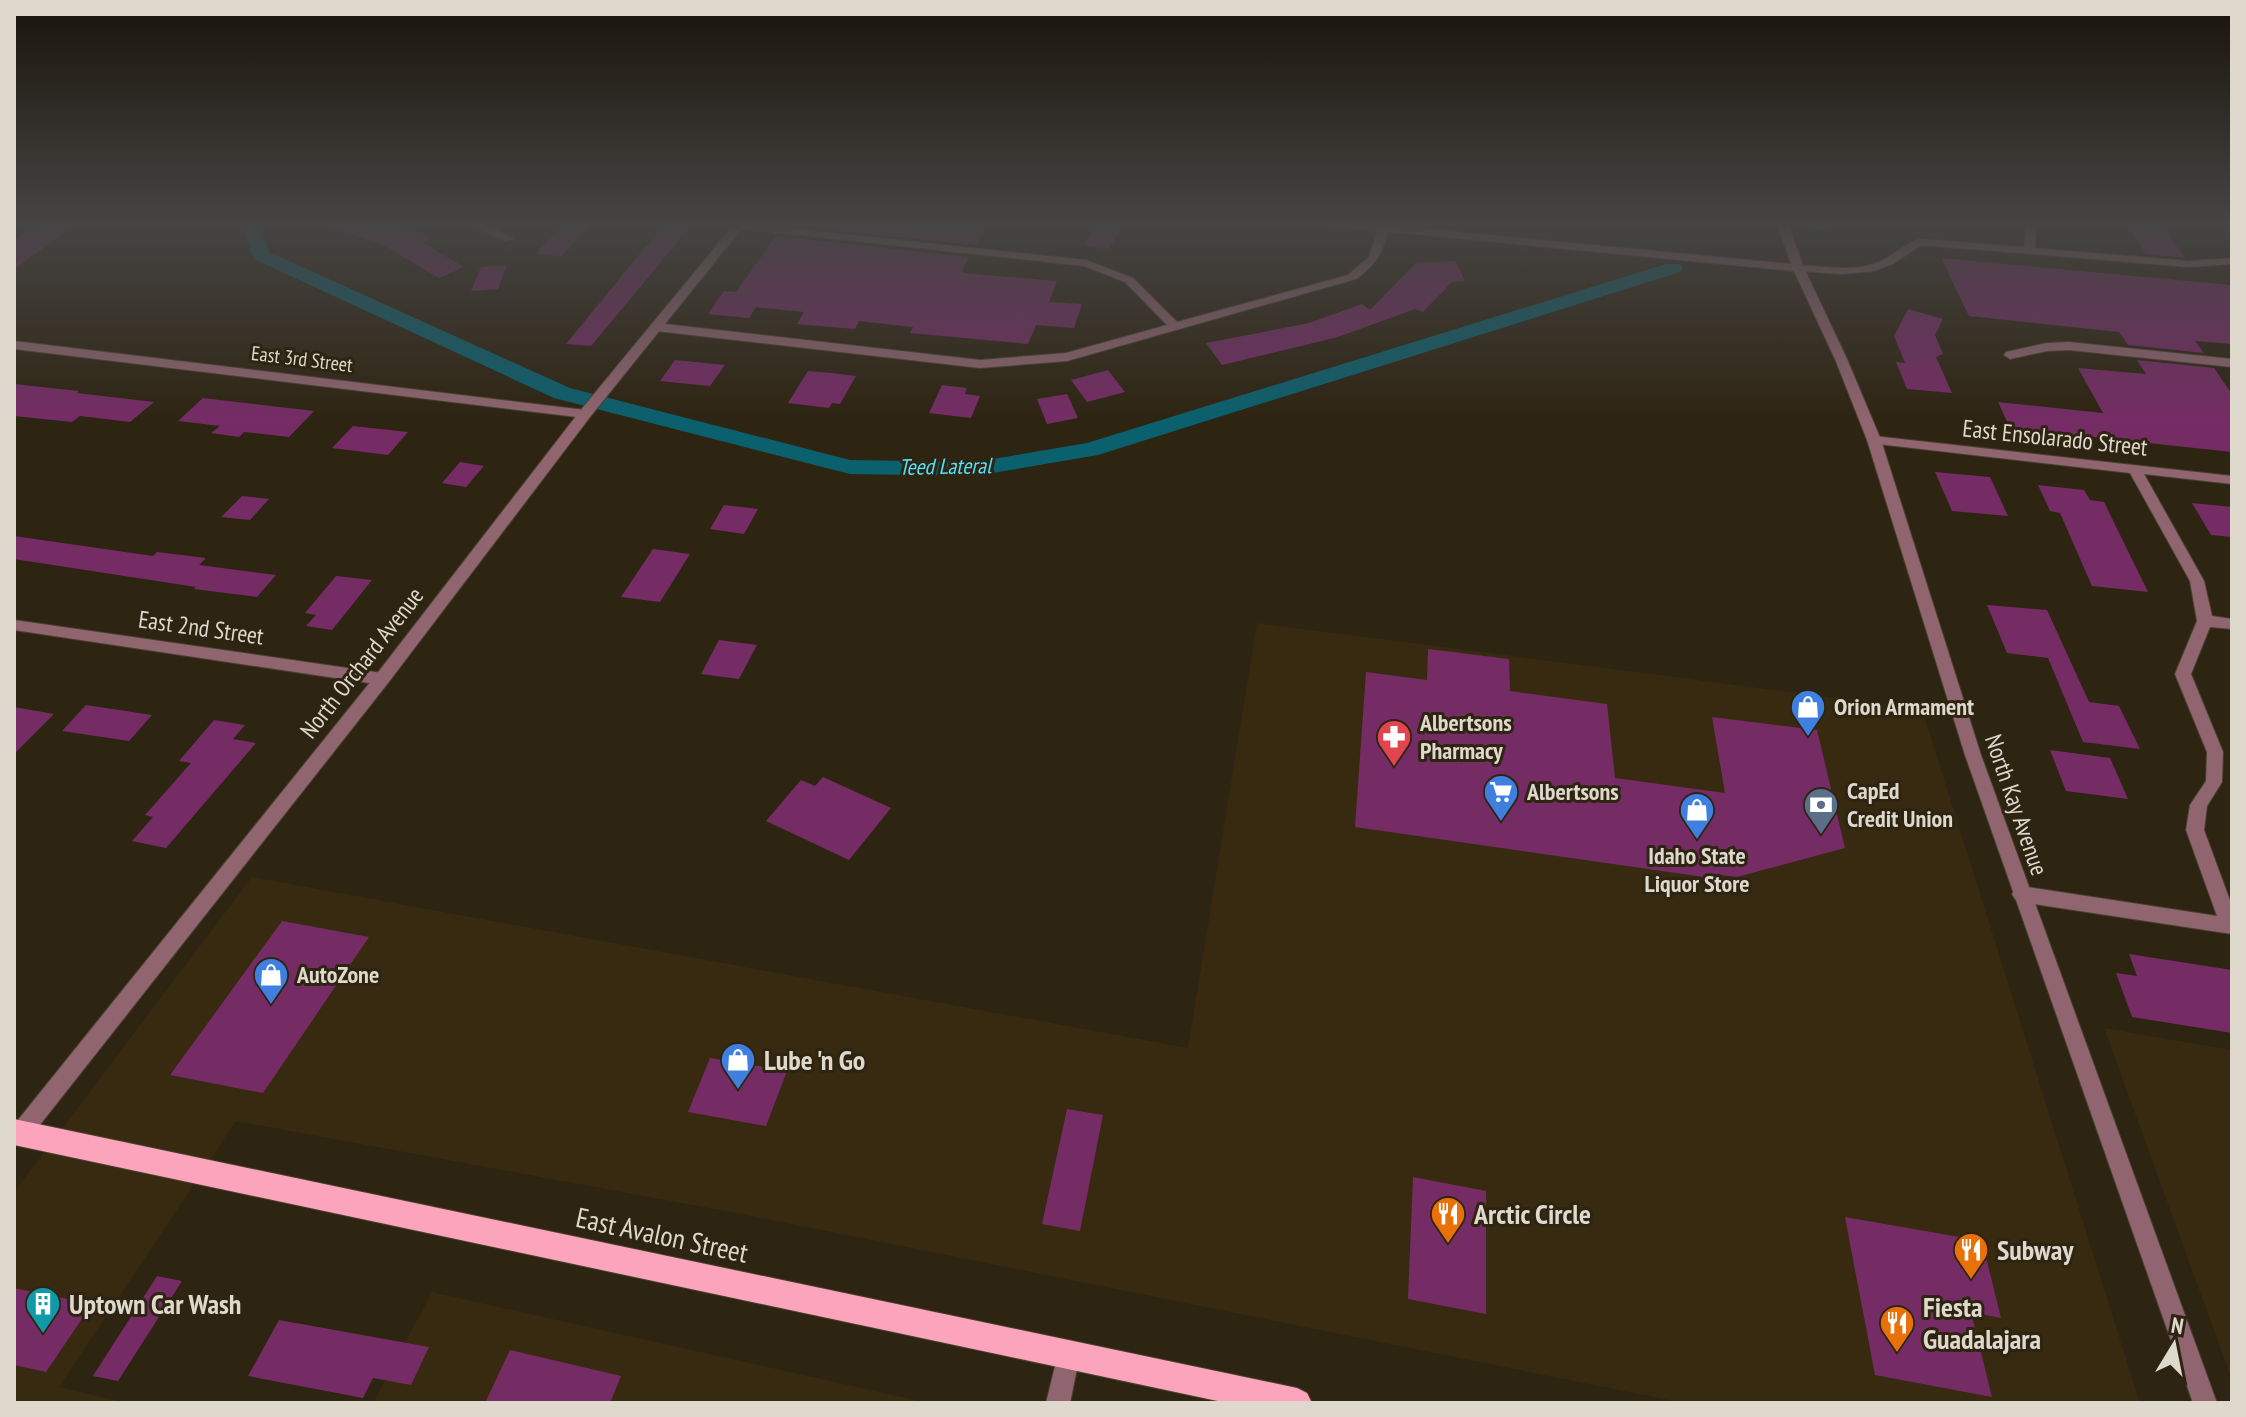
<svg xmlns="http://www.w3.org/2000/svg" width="2246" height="1417" font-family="'PT Sans Narrow',sans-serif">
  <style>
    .built { fill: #382a11 }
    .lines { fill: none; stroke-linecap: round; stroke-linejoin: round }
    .canal { fill: #0b606e; fill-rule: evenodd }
    .building { fill: #752c65 }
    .minor-casing { stroke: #4a4130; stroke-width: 2 }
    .tertiary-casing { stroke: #4a4130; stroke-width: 2 }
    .primary-casing { stroke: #4a4130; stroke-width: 2 }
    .minor { fill: #906570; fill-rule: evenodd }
    .tertiary { fill: #906570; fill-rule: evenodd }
    .primary { fill: #fca4bb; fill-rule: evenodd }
    .labels { text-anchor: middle; stroke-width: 6; stroke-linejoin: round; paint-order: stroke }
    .far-street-label { font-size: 20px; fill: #dfd8cd; stroke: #2e2412 }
    .far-water-label { font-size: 22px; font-style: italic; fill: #53e1fb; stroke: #2e2412 }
    .street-label { font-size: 24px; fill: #dfd8cd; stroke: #2e2412 }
    .poi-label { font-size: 24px; font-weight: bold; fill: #dfd8cd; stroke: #2e2412; text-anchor: start }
    .near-poi-label { font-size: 28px; font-weight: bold; fill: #dfd8cd; stroke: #2e2412; text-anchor: start }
    .near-street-label { font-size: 28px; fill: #dfd8cd; stroke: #2e2412 }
  </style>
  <rect width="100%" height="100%" fill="#2e2412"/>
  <!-- built -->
  <path class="built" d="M1257,623l665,86 218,694h-456l-937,-188 -511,-94 -177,266 67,16h-112v-211l238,-315 936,171z
    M2104,1028l128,22v330z
    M432,1292l496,111h-555z"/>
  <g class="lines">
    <!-- canal -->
    <path class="canal" d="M240,222h18l11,30 301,136 280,72 125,2 112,-19 579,-179h14l3,4 -3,4 -582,183 -123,21 -125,-2 -296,-76 -300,-139z
      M1811,222h28l-14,8h-14l-2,-4z"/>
  </g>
  <!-- building -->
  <path class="building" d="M40,222h41l-67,47v-29z
    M329,222h57l47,15 -10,6 41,24 -25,11 -56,-33 -55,-18z
    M565,222h27l-30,34 -26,-2z
    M666,222h28l-103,124 -25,-2z
    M785,222h203l-12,23 -192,-20z
    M1098,222l25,3 -14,24 -25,-4z
    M2124,222h36l25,36 -39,-4z
    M776,236l193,21 -7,14 2,2 93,8 -8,21 33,2 -8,24 -38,-3 -8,19 -118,-11 3,-6 -54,-6 -4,8 -58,-5 7,-12 -48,-5 -7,11 -41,-4 16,-23 12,1z
    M1941,258l291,27v59l-37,-3 9,12 -76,-8 -9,-13 -150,-16z
    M1455,261l10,20 -13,1 -29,30 -8,-3 -77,28 -116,28 -16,-22 103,-20 53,-19 8,6 46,-47z
    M507,265l-9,24 -27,2 10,-24z
    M1908,309l35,10 -8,16 8,19 -7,3 16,36 -45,-4 -11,-27 9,1 -11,-27z
    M675,360l50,5 -15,21 -50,-5z
    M2137,360l77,8 18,26v58l-222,-24 -12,-26 105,11 -25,-45 68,6z
    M1108,370l17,22 -38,10 -16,-22z
    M808,371l24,2 24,3 -16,28 -8,-1 -3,5 -41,-5z
    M14,384l65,7 -2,2 77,9 -24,20 -50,-6 -8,6 -58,-6z
    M942,385l25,3 -2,6 15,2 -9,22 -42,-5z
    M1067,394l11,24 -31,6 -10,-25z
    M203,398l111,13 -25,26 -45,-5 -5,5 -28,-4 9,-7 -42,-5z
    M353,426l55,6 -20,23 -56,-7z
    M460,462l24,4 -18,21 -24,-4z
    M1935,472l55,5 18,39 -56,-5z
    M2038,485l46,5 6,10 14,2 44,90 -56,-6 -32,-73 -10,-2z
    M242,496l27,3 -19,21 -29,-3z
    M2192,503l40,4v30l-21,-2z
    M724,505l34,4 -14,25 -34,-5z
    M14,536l139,20 4,-4 49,6 -7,7 77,10 -19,22 -63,-8 2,-2 -182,-28z
    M653,549l37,5 -30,48 -39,-5z
    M336,576l36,4 -40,50 -26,-4 10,-11 -11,-2z
    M1987,605l60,5 42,92 30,4 21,43 -57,-7 -35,-84 -41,-5z
    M719,640l38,5 -18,34 -38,-5z
    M1428,649l81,10 1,32 97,13 8,74 110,15 -13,-76 105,13 28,118 -108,29 -24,-3 -9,3 -349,-50 11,-155 61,8z
    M86,705l66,10 -23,26 -67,-10z
    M14,707l40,7 -40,40z
    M214,720l31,5 -12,14 23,4 -90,105 -34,-7 21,-24 -8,-2 46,-52 -12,-2z
    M2050,750l60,8 18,41 -62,-8z
    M823,777l68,31 -42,52 -83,-39 35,-41 14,6z
    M282,921l87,16 -106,156 -93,-18z
    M2129,954l103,16v63l-100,-16 -16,-44 21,3z
    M710,1058l77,13 -21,55 -78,-14z
    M1067,1109l36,6 -23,116 -38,-7z
    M1413,1177l73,14v123l-78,-15z
    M1845,1217l137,24 19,77 -30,-6 21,85 -117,-22z
    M157,1276l25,5 -64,100 -25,-5z
    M14,1288l78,16 -46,68 -32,-7z
    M279,1320l150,27 -18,38 -38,-7 -10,20 -115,-22z
    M510,1350l111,26 -11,27h-125z"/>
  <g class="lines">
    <defs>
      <path id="minor" d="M466,222h15l33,17 -9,2z
        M2027,222h10l-2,26 154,13 43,-3v6l-43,3 -268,-22 -28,19 -19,7 -32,3 -44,-3 -6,-3 6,-3c27,1 58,8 83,-4 14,-6 23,-18 39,-22l104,8z
        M739,223l347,37 47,18 44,44 171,-47 21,-18 10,-30 9,2c-4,23 -13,37 -32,50l-289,82 -87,7 -324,-37 -6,-4 6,-4 324,37 86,-7 101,-28 -42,-43 -41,-16 -349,-38v-4z
        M14,341l571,69 6,4 -6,4 -571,-69z
        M2069,342l163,17v8l-163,-17 -22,1 -37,8 -6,-4 2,-3 41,-9z
        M1874,436l358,40v8l-88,-10 60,107 8,35 20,3v10l-22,-2 -19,47 32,78 -1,30 -15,24 -3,24 28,76v28l-211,-32 -6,-3 -3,-5 3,-5 6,-3 196,30 -31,-86 4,-25 16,-24 1,-29 -32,-78 22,-53 -7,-40 -60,-108 -261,-30v-6z
        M14,620l368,53 8,6 -8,6 -368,-55z
        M1068,1342l8,4 4,8 -10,49h-24l14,-57z"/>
      <path id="tertiary" d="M736,222h11l-157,195 -202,266 -360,457 -7,3 -7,-3v-15l362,-450 204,-264z
        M1313,222h43l435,42 -14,-42h10l17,46 43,91 34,81 100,315 236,648h-24l-228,-648 -98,-315 -32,-81 -41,-88 -476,-46z"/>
      <path id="primary" d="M14,1119l1283,269 10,5 5,10h-85l-1213,-258z"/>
    </defs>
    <!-- minor casing -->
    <use href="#minor" class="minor-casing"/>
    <!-- tertiary casing -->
    <use href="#tertiary" class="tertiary-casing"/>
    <!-- primary casing -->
    <use href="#primary" class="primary-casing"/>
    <!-- minor -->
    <use href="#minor" class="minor"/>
    <!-- tertiary -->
    <use href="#tertiary" class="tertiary"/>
    <!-- primary -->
    <use href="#primary" class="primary"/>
  </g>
  <!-- sky -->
  <linearGradient id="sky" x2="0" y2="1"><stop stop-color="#19140a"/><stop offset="0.53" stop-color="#464544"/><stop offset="1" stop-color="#464544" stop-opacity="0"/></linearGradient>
  <rect width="2246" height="421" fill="url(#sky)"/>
  <!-- icons -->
  <defs>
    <symbol id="shop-pin" viewBox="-11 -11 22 30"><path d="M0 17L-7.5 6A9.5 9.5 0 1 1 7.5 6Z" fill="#3f7fe0" stroke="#2e2412"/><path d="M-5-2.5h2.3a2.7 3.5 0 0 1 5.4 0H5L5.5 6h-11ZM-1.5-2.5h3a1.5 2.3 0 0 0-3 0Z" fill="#fff"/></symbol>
    <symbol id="pharmacy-pin" viewBox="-11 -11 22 30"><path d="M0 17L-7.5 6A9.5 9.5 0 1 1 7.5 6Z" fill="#e0444e" stroke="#2e2412"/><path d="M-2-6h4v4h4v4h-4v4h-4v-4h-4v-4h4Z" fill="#fff"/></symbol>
    <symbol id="supermarket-pin" viewBox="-11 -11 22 30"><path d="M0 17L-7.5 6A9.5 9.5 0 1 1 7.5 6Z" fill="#3f7fe0" stroke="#2e2412"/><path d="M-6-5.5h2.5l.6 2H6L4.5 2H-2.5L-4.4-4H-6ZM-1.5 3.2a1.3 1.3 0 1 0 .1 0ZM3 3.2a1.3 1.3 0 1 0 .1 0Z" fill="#fff"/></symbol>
    <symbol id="bank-pin" viewBox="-11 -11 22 30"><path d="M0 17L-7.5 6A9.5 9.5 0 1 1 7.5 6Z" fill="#5c6f8a" stroke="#2e2412"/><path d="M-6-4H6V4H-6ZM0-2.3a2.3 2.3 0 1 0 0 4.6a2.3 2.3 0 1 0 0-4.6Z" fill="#fff"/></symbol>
    <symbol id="restaurant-pin" viewBox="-11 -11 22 30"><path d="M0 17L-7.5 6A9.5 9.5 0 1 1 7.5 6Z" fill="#e8710a" stroke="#2e2412"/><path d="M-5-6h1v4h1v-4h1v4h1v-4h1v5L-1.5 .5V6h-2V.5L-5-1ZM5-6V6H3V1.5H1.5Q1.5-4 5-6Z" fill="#fff"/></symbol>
    <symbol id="building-pin" viewBox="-11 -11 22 30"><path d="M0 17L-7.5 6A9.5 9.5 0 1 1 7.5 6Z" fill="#0f9aa8" stroke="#2e2412"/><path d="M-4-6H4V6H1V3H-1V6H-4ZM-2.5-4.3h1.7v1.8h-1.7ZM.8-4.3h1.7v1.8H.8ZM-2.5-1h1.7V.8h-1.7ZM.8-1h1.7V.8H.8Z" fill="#fff"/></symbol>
  </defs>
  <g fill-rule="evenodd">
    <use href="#shop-pin" x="1788" y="687" width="40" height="54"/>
    <use href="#pharmacy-pin" x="1374" y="717" width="40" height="54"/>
    <use href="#supermarket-pin" x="1481" y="772" width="40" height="54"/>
    <use href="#bank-pin" x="1801" y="785" width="40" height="54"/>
    <use href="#shop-pin" x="1677" y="790" width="40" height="54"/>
    <use href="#shop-pin" x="251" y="955" width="40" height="54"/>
    <use href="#shop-pin" x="718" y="1040" width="40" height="54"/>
    <use href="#restaurant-pin" x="1428" y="1194" width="40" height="54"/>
    <use href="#restaurant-pin" x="1951" y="1230" width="40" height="54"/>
    <use href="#building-pin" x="23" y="1284" width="40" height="54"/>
    <use href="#restaurant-pin" x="1877" y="1303" width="40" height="54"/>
  </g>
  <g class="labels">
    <!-- far-street labels -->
    <g class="far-street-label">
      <text transform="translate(302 359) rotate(7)" y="7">East 3rd Street</text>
    </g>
    <!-- far-water labels -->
    <g class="far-water-label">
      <text transform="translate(945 466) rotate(-1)" y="8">Teed Lateral</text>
    </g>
    <!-- street labels -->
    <g class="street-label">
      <text transform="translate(2055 438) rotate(6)" y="8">East Ensolarado Street</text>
      <text transform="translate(201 628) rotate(8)" y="8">East 2nd Street</text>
      <text transform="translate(362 663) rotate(-52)" y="8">North Orchard Avenue</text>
      <text transform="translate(2016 805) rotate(71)" y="8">North Kay Avenue</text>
    </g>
    <!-- poi labels -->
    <g class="poi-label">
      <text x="1834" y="715">Orion Armament</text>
      <text x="1420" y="731">Albertsons<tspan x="1420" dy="28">Pharmacy</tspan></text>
      <text x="1847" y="799">CapEd<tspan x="1847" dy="28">Credit Union</tspan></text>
      <text x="1527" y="800">Albertsons</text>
      <text x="1697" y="864" text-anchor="middle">Idaho State<tspan x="1697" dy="28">Liquor Store</tspan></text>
      <text x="297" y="983">AutoZone</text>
    </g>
    <!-- near-poi labels -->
    <g class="near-poi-label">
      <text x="764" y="1070">Lube 'n Go</text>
      <text x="1474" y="1224">Arctic Circle</text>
      <text x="1997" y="1260">Subway</text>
      <text x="69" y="1314">Uptown Car Wash</text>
      <text x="1923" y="1317">Fiesta<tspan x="1923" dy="32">Guadalajara</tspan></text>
    </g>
    <!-- near-street labels -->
    <g class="near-street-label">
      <text transform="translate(662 1235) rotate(12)" y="10">East Avalon Street</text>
    </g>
  </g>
  <!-- border -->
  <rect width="2246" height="1417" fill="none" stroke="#dfd8cd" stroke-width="32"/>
  <!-- north arrow -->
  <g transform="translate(2174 1345) rotate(10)" stroke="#2e2412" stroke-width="6" paint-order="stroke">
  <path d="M0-6L14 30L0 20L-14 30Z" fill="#dfd8cd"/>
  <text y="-12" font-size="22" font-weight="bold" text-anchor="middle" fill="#dfd8cd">N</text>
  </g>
</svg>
